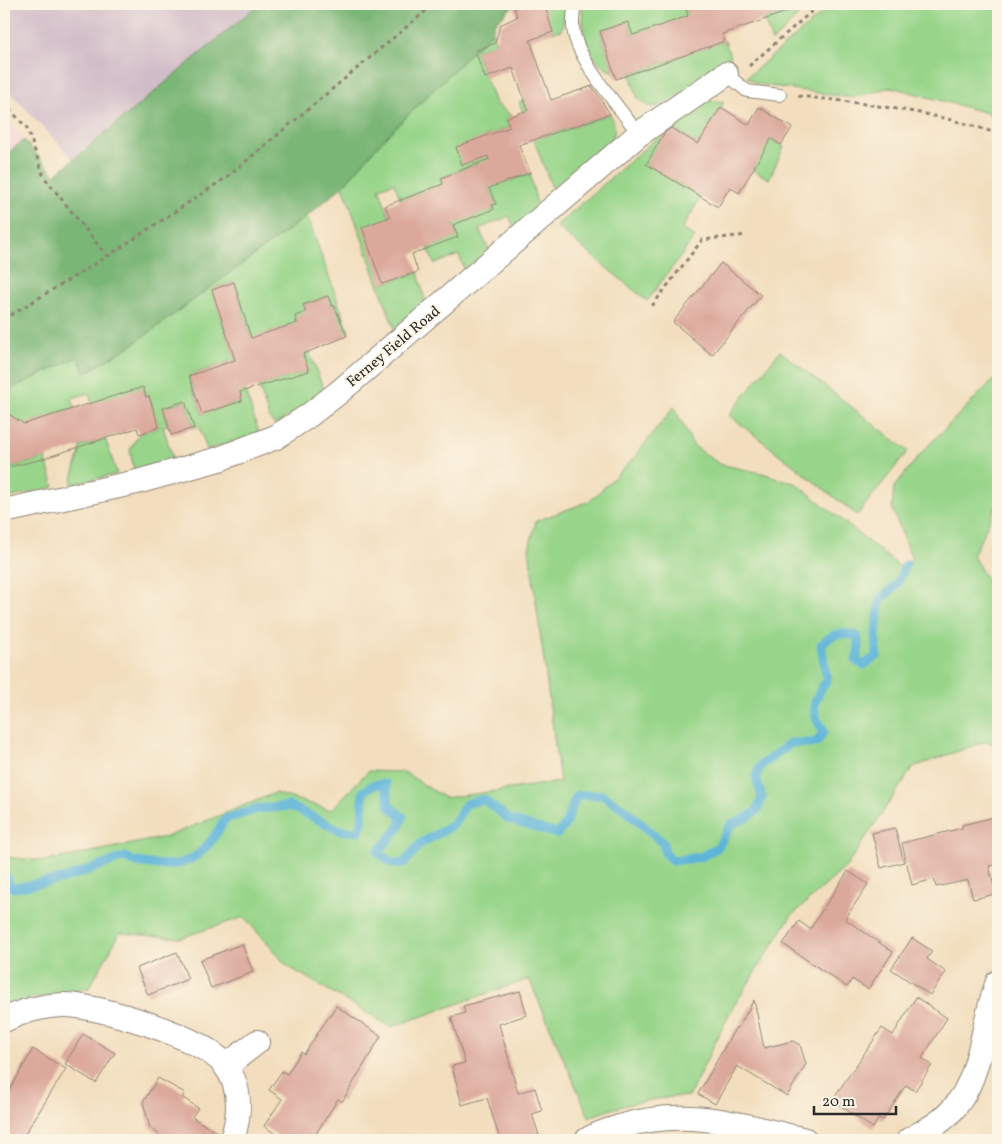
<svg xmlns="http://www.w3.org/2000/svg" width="1002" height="1144" font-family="Vollkorn,serif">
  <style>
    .built { fill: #f6cfd6 }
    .industrial { fill: #d1bdc9 }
    .green { fill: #98d58a; stroke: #62805a; fill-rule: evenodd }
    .forest { fill: #7ab676; stroke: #527050 }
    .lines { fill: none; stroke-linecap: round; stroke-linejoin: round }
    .stream { stroke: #5cb4d9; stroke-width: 9 }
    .building { fill: #dba99c }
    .lane-casing { stroke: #8e8474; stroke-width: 14 }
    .street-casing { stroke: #8e8474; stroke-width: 26 }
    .path { stroke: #8e8474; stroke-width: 3; stroke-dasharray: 4 4; stroke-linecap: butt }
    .lane { stroke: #fff; stroke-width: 12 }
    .street { stroke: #fff; stroke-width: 24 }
    .labels { text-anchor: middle; stroke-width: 4; stroke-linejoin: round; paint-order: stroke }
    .street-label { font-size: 15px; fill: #2b2b2b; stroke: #fcf5e5 }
  </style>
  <rect width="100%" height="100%" fill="#fcf5e5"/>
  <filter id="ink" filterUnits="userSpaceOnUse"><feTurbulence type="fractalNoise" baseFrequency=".02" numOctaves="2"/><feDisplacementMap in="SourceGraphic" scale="10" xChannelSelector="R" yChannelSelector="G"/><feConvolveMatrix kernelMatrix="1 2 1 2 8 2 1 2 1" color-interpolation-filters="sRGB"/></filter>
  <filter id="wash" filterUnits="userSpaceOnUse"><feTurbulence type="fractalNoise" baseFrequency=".0096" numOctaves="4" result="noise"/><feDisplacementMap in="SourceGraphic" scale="20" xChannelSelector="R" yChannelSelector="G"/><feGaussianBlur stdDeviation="1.12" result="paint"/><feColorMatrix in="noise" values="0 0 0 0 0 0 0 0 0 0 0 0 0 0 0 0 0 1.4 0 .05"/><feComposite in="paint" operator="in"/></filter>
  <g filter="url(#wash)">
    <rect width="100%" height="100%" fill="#f2debe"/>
    <!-- built -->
    <path class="built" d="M4,118l20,22 -20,16z"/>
    <!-- industrial -->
    <path class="industrial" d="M4,4h255l-186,155 -69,-73z"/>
    <!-- green -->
    <path class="green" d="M541,4h25l-4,26 -9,2z
      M582,4h102l15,45 26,-8 6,18c-14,10 -64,50 -80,48 -4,-1 -10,-5 -13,-8l-8,-25 55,-19 -11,-33 -41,13 -5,-13 -28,9 14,41c-30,-10 -31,-41 -32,-68z
      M774,4h36l-38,38 -8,-23 14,-4z
      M833,4h165v112l-107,-29 -38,11 -96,-14 -10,-7z
      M492,32l14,39h-3l-10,-27 -18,7 20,52 17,13 -6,2 4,9 -29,11 14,36 15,7 20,-8 8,37 -23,19 -6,-13 -30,13 11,23 -24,22 -7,-19 -25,9 -6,-16 30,-12 -20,-50 -37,14 -7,-17 -15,5 16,44 -13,52 36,-12 9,37 -31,24 -53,-147 37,-43zM479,163l16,40 -3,2 2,4 -37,10 -16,-41z
      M529,99l14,38 67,-23c2,5 6,13 4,19 -4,21 -43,47 -59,62l-36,-93z
      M710,100l14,2 -16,26 51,4 25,15 -15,32 -16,-9 2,-4 -17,-9 -15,2 -54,-32 -23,37 55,33 -19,32 13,8 -48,64 -91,-75 113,-99z
      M307,216l42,116 -4,1 -11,-28 -2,1 -4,-10 -24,9 2,7 -11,5 30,75 -50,33 -6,-7 -10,-32 49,-15 -10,-33 -16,-10 -13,4 -14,19 -21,-69 -22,7 47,144 -52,17 -8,-24 -5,2 -9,-27 -22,7 5,17 -5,1 10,34 -39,10 -4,-20 9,-16 20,-7 -10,-31 -3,1 -3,-10 -39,48 13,39 -45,10c-1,-8 8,-25 8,-37l24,-8 -15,-46 -17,5 3,10 -41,13 20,66 -50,12v-31l36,-8 -28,-44 -8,2v-26l74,-35 7,16 50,-30zM229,362l13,39 -40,13 -13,-38z
      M780,351l128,100 -51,64 -128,-100z
      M998,375v127l-25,54 25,43v149l-11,-7 -74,26 -67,100 -55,49 -61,96 -41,84c-37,2 -66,8 -100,21l-60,-138 -138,48 -104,-61 -43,-49 -64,21 -60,-5 -31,55 -85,16v-147l42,4 120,-24 109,-44 56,17 37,-39 36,1 41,26 115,-16 -31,-233 7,-28 54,-20 41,-40 43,-54 19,38 26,19 43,9 35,11 103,83 12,-8 -20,-51 2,-21 29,-36z"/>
    <!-- forest -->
    <path class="forest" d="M259,4h256l-21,20 -2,8 -112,111 -37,43 -36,30 -172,127 -51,31 -6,-17 -74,35v-236l20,-16 31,35z"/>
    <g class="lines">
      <!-- stream -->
      <path class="stream" d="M4,876l3,1 2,9 5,2 49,-9 62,-22c7,6 17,6 26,7 39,6 56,-12 74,-45l33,-10 32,-3 49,24 19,2 4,-9 1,-31 10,-7 13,-1 3,22 14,11 -4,10 -21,25 15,12 11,-1 16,-19 33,-19 13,-21 17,-5 27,21 47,14 8,-9 12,-30h25l21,13 40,35 2,10 7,8 29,-4 17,-10 13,-23 14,-5 12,-9 5,-12 -6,-21 4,-11 31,-23h25l8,-12c-15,-19 -11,-32 3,-51l-6,-35c12,-12 20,-14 36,-9l2,12 -3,13 8,4 13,-9 -1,-20 4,-36 17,-16 9,-19"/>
    </g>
    <g id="blocks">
      <!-- building -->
      <path class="building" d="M513,4h28l4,3 8,25 -23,8 21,60 41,-14 18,28 -91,31 11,28 -41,15 7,16 -4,1 2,4 -41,16 5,12 -46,17 6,18 -36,12 -20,-57 28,-10 -5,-11 58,-22 -2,-6 48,-19 -1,-3 -26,9 -6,-18 54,-20 -4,-9 22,-8 -15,-42 -28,10 -10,-27 20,-8 5,-18 17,-8z
        M684,4h114v4l-76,26 3,7 -109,38 -16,-48 28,-9 5,13 55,-19z
        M721,107l28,18 10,-18 33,21 -11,17 -10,-6 -32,54 -9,-6 -12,20 -72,-43 19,-32 6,-4 27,16z
        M721,263l40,32 -49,60 -39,-33z
        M234,282l17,56 46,-15 -2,-7 11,-4 -3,-7 25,-9 4,10 2,-1 13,31 -44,18 6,17 -69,21 2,9 -40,13 -13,-38 46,-16 -23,-70z
        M143,387l3,10 3,-1 10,31 -20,7 -2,-6 -98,32 -35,8v-57l20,13z
        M185,401l9,27 -23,7 -8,-27z
        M998,816v48l-9,2 7,28 -23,5 -5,-19 -32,7 -2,-8 -22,6 -10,-42 60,-15v-3z
        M895,828l9,34 -23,6 -9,-35z
        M848,871l20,13 -23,35 48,33 -25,37 -16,-10 -5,8 -64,-43 16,-23 11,8z
        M912,938l20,13 -5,8 19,13 -16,23 -39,-26z
        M242,944l11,28 -42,16 -11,-28z
        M177,952l11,27 -40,16 -11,-27z
        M520,991l7,24 -28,9 19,69 17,-5 7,23 -10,3 7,21 -19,5h-20l-13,-42 -25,7 -10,-39 13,-3 -14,-46 14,-4 -2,-7z
        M916,997l31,21 -25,40 10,7 -17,26 -9,-6 -23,35 -4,-2 -6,10 -41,-28 50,-72 11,7z
        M754,1000l10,48 29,-7 7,4 6,19 -19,32 -50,-30 -22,38 -17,-10 38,-67 2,1z
        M336,1006l45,30 -39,66 -4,-3 -26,41h-28l-20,-14 18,-27 -13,-9 13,-19 5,3 14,-22 3,2z
        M83,1034l32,19 -19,30 -31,-19z
        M33,1049l33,20 -45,71h-17v-40z
        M158,1078l27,15 -3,4 16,11 -6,9 27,17v6h-52l-17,-12 -7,-26z"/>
    </g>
  </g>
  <g filter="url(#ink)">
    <use href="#blocks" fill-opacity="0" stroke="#8e8474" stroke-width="1"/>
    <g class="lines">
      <defs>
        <path id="lane" d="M575,4c-2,10 -3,20 -1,30 7,30 46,75 65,100
          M726,74l21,17 33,4"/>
        <path id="street" d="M4,511l133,-29 82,-23 57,-22 32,-21 30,-23 301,-259 87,-60
          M4,1020c18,-9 37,-14 58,-15 35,-1 141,32 162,59 18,22 16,51 8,76
          M226,1066l31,-24
          M587,1140c11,-7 23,-10 36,-14 65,-19 119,-1 182,14
          M909,1140c10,-6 20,-11 30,-18 45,-33 40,-93 59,-140"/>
      </defs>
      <!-- lane casing -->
      <use href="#lane" class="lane-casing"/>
      <!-- street casing -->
      <use href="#street" class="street-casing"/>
      <!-- path -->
      <path class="path" d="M749,66l71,-62
        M798,96c64,7 140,16 200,38
        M4,103l23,25 17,49 63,79
        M652,306l50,-66 45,-5
        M4,319l104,-63 119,-79 207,-173"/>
      <!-- lane -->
      <use href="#lane" class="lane"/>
      <!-- street -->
      <use href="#street" class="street"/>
    </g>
  </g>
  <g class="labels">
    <!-- street labels -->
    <g class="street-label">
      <text transform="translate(393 346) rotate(-40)" y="5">Ferney Field Road</text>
    </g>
  </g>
  <!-- margin -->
  <rect width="1002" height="1144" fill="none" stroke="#fcf5e5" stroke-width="20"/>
  <!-- scale -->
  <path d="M814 1106v8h82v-8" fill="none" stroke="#2b2b2b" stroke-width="2.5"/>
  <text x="822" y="1106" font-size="15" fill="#2b2b2b" stroke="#fcf5e5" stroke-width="4" paint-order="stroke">20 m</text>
</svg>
